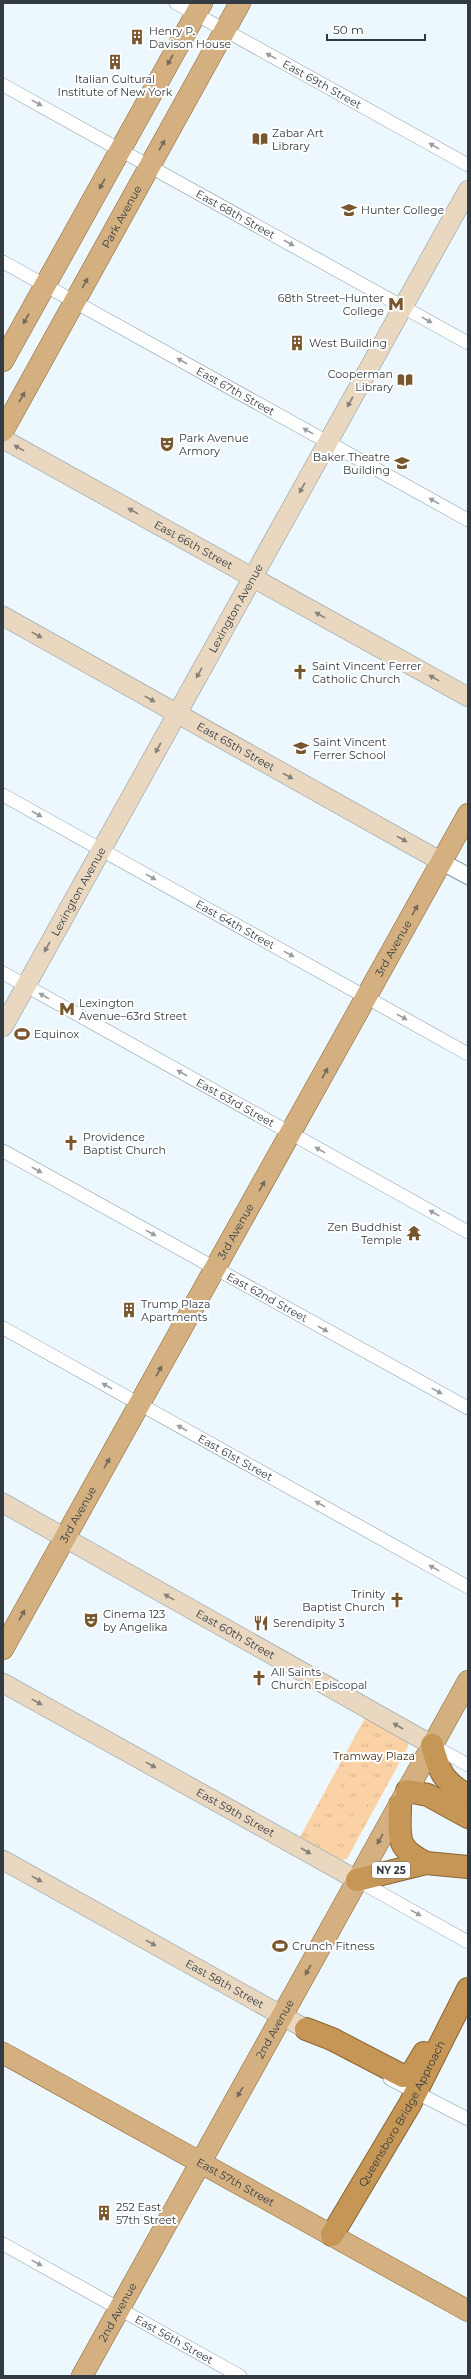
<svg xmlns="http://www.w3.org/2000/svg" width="471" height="2379" font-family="Montserrat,sans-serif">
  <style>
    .grass { fill: url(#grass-tufts) }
    .garden { fill: #fbd2a5 }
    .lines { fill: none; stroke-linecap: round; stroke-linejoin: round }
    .minor-casing { stroke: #8298a9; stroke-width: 14 }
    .tertiary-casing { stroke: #8298a9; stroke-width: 18 }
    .secondary-casing { stroke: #8298a9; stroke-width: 20 }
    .primary-casing { stroke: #886533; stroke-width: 22 }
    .trunk-casing { stroke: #886533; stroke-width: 24 }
    .minor { stroke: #fff; stroke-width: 13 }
    .tertiary { stroke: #fff; stroke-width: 16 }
    .secondary { stroke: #e9d7bf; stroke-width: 19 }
    .primary { stroke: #d4b080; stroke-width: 21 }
    .trunk { stroke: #c69656; stroke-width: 22 }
    .oneway { fill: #989da0 }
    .oneway2 { fill: #736a5b }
    .oneway3 { fill: #84817a }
    .labels { text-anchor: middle; stroke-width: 4; stroke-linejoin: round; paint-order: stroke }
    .shield { fill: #fff; stroke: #70767b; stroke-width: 1 }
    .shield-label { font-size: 10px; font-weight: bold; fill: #323b42 }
    .poi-label { font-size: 11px; fill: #323b42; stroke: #fff; text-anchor: start }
    .street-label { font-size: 11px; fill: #323b42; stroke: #fff }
    .park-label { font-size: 11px; fill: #4a3113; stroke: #fff }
  </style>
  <defs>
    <pattern id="grass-tufts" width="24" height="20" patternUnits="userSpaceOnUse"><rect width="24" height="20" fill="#fbd2a5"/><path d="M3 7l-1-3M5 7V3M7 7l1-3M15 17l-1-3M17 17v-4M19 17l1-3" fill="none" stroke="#d8b58f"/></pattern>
  </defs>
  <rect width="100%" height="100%" fill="#edf7fe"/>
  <!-- grass -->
  <path class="grass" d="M365,1718l42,24 2,3 -62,114 -5,1 -42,-23z"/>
  <!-- garden -->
  <path class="garden" d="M340,1774l2,1c-1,18 -9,34 -24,43l-2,-1z
    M373,1777l8,2 -36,64 -3,-14 2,-7 12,-9 3,-20z
    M314,1828l17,5 6,9 -1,6 -28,-16 2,-3z"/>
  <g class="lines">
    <defs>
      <g id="minor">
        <path id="s1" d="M176,3l292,162"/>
        <path id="s2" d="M3,85l465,258"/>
        <path id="s3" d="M3,262l465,258"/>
        <path id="s4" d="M3,795l465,259"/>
        <path id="s5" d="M3,973l465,259"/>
        <path id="s6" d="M3,1151l465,257"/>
        <path id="s7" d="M3,1328l465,259"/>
        <path d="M432,1745l36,20"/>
        <path d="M357,1880l111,62"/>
        <path d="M390,2079l78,40"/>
        <path id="s8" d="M3,2244l237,132"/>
      </g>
      <path id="tertiary" d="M442,862l26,14"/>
      <g id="secondary">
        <path id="s9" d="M3,439l465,258"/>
        <path id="s10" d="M3,616l439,246"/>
        <path id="s11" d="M3,1027l465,-837"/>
        <path id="s12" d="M3,1503l429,242"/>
        <path id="s13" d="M3,1683l354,197"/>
        <path id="s14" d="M3,1860l303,169"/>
      </g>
      <g id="primary">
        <path d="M3,361l199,-358"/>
        <path id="s15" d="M3,431l237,-428"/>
        <path id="s16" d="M3,1649l465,-835"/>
        <path id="s17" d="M3,2053l465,258"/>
        <path id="s18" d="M82,2376l386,-695"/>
      </g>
      <g id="trunk">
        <path d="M432,1745c7,27 11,36 36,51"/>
        <path d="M407,1791l21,4 40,22"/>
        <path d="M400,1805c0,32 -6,42 26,58"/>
        <path d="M357,1880l69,-17 42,4"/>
        <path d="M306,2029l26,10 71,37 9,-3 12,-20"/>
        <path id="s19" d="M332,2235l78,-131 58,-115"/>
      </g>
    </defs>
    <!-- minor casing -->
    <use href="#minor" class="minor-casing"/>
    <!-- tertiary casing -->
    <use href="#tertiary" class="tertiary-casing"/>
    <!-- secondary casing -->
    <use href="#secondary" class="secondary-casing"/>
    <!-- primary casing -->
    <use href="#primary" class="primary-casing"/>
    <!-- trunk casing -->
    <use href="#trunk" class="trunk-casing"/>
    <!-- minor -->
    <use href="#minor" class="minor"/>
    <!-- tertiary -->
    <use href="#tertiary" class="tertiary"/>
    <!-- secondary -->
    <use href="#secondary" class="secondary"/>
    <!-- primary -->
    <use href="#primary" class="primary"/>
    <!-- trunk -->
    <use href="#trunk" class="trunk"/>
  </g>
  <!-- one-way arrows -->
  <defs><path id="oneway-solid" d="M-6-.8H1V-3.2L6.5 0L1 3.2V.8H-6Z"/></defs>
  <g class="oneway">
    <use href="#oneway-solid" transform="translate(271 56) rotate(-151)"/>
    <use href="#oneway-solid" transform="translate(37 103) rotate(29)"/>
    <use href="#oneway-solid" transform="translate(434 146) rotate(-151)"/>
    <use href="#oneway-solid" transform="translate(289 243) rotate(29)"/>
    <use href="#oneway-solid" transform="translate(427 320) rotate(29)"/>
    <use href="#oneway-solid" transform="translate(182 361) rotate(-151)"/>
    <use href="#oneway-solid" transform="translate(308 431) rotate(-151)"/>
    <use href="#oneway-solid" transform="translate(434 501) rotate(-151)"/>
    <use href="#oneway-solid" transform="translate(37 814) rotate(29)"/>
    <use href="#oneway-solid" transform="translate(151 877) rotate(29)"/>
    <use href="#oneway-solid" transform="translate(289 954) rotate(29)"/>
    <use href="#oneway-solid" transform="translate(44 996) rotate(-151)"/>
    <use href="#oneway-solid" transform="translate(402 1017) rotate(29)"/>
    <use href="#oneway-solid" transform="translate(182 1073) rotate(-151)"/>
    <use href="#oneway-solid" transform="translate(320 1150) rotate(-151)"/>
    <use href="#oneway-solid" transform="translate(37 1170) rotate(29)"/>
    <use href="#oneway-solid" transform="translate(434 1213) rotate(-151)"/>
    <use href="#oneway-solid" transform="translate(151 1233) rotate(29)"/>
    <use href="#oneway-solid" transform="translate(323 1329) rotate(29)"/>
    <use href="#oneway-solid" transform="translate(107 1386) rotate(-151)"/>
    <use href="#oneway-solid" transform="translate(437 1391) rotate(29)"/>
    <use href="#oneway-solid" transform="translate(182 1428) rotate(-151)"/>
    <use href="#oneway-solid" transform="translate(320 1504) rotate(-151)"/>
    <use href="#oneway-solid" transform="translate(434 1568) rotate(-151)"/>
    <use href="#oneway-solid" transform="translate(416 1913) rotate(29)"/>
    <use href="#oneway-solid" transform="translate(37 2263) rotate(29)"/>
  </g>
  <g class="oneway2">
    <use href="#oneway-solid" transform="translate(170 60) rotate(119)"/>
    <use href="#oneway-solid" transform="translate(162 145) rotate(-61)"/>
    <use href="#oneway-solid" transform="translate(102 184) rotate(119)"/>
    <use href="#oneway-solid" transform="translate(85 283) rotate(-61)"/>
    <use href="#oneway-solid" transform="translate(26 319) rotate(119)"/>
    <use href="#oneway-solid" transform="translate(22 397) rotate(-61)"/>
    <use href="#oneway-solid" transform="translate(415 910) rotate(-61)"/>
    <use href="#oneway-solid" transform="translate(325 1073) rotate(-61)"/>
    <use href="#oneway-solid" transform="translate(262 1186) rotate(-61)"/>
    <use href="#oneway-solid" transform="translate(159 1371) rotate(-61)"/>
    <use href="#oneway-solid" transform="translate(107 1463) rotate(-60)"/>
    <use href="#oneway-solid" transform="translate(22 1615) rotate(-61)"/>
    <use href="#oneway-solid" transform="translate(380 1839) rotate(120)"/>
    <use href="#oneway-solid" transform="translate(308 1970) rotate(119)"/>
    <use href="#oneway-solid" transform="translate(240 2092) rotate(120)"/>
  </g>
  <g class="oneway3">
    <use href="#oneway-solid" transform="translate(350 402) rotate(119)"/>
    <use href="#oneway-solid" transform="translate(19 448) rotate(-151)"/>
    <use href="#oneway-solid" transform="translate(302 488) rotate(119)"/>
    <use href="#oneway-solid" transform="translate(133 511) rotate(-151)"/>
    <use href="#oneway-solid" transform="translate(320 615) rotate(-151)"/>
    <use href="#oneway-solid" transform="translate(37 635) rotate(29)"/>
    <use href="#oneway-solid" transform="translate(199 673) rotate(119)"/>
    <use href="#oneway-solid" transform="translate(434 678) rotate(-151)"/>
    <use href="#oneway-solid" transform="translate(150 699) rotate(29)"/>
    <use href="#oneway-solid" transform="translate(158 748) rotate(119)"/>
    <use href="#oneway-solid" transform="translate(288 776) rotate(29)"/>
    <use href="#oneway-solid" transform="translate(402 839) rotate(29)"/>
    <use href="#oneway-solid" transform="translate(47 947) rotate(119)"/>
    <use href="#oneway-solid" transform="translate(169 1597) rotate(-151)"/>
    <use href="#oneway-solid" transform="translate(37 1702) rotate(29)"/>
    <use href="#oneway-solid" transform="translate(398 1726) rotate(-150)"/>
    <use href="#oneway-solid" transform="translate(151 1765) rotate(29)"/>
    <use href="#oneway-solid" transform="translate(306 1851) rotate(30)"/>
    <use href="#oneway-solid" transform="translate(37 1879) rotate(29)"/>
    <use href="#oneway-solid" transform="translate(151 1943) rotate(29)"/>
  </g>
  <!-- icons -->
  <defs>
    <symbol id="building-bare" viewBox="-9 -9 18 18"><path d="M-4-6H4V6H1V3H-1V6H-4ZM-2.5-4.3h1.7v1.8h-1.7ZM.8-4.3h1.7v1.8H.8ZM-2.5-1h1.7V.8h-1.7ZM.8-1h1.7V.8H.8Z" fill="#79572e" stroke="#fff" stroke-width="2.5" paint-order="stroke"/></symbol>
    <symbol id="library-bare" viewBox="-9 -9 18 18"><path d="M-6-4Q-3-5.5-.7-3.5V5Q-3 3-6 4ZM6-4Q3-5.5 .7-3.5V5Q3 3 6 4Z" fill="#79572e" stroke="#fff" stroke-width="2.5" paint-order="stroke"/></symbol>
    <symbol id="university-bare" viewBox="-9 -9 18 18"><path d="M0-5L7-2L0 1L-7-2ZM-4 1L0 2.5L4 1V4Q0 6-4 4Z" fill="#79572e" stroke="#fff" stroke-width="2.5" paint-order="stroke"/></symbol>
    <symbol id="metro-bare" viewBox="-9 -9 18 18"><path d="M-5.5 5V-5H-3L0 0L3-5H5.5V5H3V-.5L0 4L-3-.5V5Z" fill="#79572e" stroke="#fff" stroke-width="2.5" paint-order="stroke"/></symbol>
    <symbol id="theatre-bare" viewBox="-9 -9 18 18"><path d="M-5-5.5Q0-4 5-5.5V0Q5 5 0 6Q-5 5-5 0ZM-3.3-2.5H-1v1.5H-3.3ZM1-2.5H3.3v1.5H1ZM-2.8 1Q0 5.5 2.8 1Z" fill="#79572e" stroke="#fff" stroke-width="2.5" paint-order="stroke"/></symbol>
    <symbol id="church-bare" viewBox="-9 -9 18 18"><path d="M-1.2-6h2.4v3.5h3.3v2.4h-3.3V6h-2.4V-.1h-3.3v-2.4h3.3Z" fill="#79572e" stroke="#fff" stroke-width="2.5" paint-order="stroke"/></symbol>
    <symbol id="school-bare" viewBox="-9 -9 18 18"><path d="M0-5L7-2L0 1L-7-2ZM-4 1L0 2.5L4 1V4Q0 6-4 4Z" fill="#79572e" stroke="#fff" stroke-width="2.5" paint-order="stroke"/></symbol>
    <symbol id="stadium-bare" viewBox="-9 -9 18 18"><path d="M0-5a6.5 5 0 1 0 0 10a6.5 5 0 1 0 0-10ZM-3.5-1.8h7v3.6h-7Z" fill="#79572e" stroke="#fff" stroke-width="2.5" paint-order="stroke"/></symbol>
    <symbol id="temple-bare" viewBox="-9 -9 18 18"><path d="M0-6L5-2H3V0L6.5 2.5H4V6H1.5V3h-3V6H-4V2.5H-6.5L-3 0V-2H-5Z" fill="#79572e" stroke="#fff" stroke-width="2.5" paint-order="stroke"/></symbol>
    <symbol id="restaurant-bare" viewBox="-9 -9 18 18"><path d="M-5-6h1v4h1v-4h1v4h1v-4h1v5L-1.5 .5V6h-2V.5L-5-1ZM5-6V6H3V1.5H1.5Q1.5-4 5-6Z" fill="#79572e" stroke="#fff" stroke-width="2.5" paint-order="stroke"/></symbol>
  </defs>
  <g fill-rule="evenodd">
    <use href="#building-bare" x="126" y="26" width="22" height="22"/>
    <use href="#building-bare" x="104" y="51" width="22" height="22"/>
    <use href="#library-bare" x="249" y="128" width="22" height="22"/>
    <use href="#university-bare" x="338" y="199" width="22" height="22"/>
    <use href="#metro-bare" x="385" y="293" width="22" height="22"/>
    <use href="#building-bare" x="286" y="332" width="22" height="22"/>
    <use href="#library-bare" x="394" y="369" width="22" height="22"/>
    <use href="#theatre-bare" x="156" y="433" width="22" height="22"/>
    <use href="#university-bare" x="391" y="452" width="22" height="22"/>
    <use href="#church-bare" x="289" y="661" width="22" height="22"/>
    <use href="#school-bare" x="290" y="737" width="22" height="22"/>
    <use href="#metro-bare" x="56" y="998" width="22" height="22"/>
    <use href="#stadium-bare" x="11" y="1023" width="22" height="22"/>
    <use href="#church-bare" x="60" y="1132" width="22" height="22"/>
    <use href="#temple-bare" x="403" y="1222" width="22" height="22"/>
    <use href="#building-bare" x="118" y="1299" width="22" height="22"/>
    <use href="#church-bare" x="386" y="1589" width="22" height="22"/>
    <use href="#theatre-bare" x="80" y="1609" width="22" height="22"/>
    <use href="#restaurant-bare" x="250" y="1612" width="22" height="22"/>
    <use href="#church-bare" x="248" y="1667" width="22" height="22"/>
    <use href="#stadium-bare" x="269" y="1935" width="22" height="22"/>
    <use href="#building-bare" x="93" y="2202" width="22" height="22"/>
  </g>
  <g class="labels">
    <!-- shield labels -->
    <rect class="shield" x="372" y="1862" width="38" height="16" rx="3"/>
    <g class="shield-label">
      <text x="391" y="1874">NY 25</text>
    </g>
    <!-- poi labels -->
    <g class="poi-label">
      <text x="149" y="35">Henry P.<tspan x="149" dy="13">Davison House</tspan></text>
      <text x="115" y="83" text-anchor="middle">Italian Cultural<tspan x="115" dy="13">Institute of New York</tspan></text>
      <text x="272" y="137">Zabar Art<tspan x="272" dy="13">Library</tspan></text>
      <text x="361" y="214">Hunter College</text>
      <text x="384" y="302" text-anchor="end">68th Street–Hunter<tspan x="384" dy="13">College</tspan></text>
      <text x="309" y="347">West Building</text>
      <text x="393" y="378" text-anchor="end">Cooperman<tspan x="393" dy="13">Library</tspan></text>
      <text x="179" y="442">Park Avenue<tspan x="179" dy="13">Armory</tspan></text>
      <text x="390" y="461" text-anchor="end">Baker Theatre<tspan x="390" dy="13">Building</tspan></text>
      <text x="312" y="670">Saint Vincent Ferrer<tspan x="312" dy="13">Catholic Church</tspan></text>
      <text x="313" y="746">Saint Vincent<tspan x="313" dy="13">Ferrer School</tspan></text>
      <text x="79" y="1007">Lexington<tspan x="79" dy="13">Avenue–63rd Street</tspan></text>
      <text x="34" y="1038">Equinox</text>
      <text x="83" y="1141">Providence<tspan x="83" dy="13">Baptist Church</tspan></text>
      <text x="402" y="1231" text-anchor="end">Zen Buddhist<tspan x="402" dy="13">Temple</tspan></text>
      <text x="141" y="1308">Trump Plaza<tspan x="141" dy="13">Apartments</tspan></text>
      <text x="385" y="1598" text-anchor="end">Trinity<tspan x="385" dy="13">Baptist Church</tspan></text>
      <text x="103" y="1618">Cinema 123<tspan x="103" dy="13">by Angelika</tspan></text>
      <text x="273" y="1627">Serendipity 3</text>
      <text x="271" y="1676">All Saints<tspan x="271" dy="13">Church Episcopal</tspan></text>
      <text x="292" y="1950">Crunch Fitness</text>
      <text x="116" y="2211">252 East<tspan x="116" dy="13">57th Street</tspan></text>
    </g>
    <!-- street labels -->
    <g class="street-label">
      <text dy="4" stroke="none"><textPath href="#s1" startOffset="167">East 69th Street</textPath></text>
      <text dy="4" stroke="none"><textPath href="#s2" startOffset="266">East 68th Street</textPath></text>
      <text dy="4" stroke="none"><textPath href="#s15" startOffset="245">Park Avenue</textPath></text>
      <text dy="4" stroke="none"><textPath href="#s3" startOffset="266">East 67th Street</textPath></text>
      <text dy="4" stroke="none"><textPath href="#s9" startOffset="218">East 66th Street</textPath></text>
      <text dy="4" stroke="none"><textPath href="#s11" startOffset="479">Lexington Avenue</textPath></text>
      <text dy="4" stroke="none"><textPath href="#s10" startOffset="267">East 65th Street</textPath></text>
      <text dy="4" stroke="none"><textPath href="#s11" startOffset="155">Lexington Avenue</textPath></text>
      <text dy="4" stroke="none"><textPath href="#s4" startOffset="266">East 64th Street</textPath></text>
      <text dy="4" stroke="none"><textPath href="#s16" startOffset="802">3rd Avenue</textPath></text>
      <text dy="4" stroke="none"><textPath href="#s5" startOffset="266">East 63rd Street</textPath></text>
      <text dy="4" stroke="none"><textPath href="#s16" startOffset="478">3rd Avenue</textPath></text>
      <text dy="4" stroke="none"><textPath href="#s6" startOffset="302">East 62nd Street</textPath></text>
      <text dy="4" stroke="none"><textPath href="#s7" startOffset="266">East 61st Street</textPath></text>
      <text dy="4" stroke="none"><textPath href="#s16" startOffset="154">3rd Avenue</textPath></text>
      <text dy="4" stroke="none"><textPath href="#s12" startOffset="267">East 60th Street</textPath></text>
      <text dy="4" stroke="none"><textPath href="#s13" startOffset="266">East 59th Street</textPath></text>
      <text dy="4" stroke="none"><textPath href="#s14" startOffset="254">East 58th Street</textPath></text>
      <text dy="4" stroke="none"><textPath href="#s18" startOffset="397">2nd Avenue</textPath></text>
      <text dy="4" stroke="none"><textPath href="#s19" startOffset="140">Queensboro Bridge Approach</textPath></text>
      <text dy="4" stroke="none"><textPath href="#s17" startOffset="266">East 57th Street</textPath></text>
      <text dy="4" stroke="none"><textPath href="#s18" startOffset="73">2nd Avenue</textPath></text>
      <text dy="4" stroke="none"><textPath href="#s8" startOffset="196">East 56th Street</textPath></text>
    </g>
    <!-- park labels -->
    <g class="park-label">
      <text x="374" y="1760">Tramway Plaza</text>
    </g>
  </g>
  <!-- border -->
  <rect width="471" height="2379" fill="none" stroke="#323b42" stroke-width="8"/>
  <!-- scale -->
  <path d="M327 34v6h98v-6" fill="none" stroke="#323b42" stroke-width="2"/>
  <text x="333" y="34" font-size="12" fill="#323b42" stroke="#ffffff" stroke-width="3" paint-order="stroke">50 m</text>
</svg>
